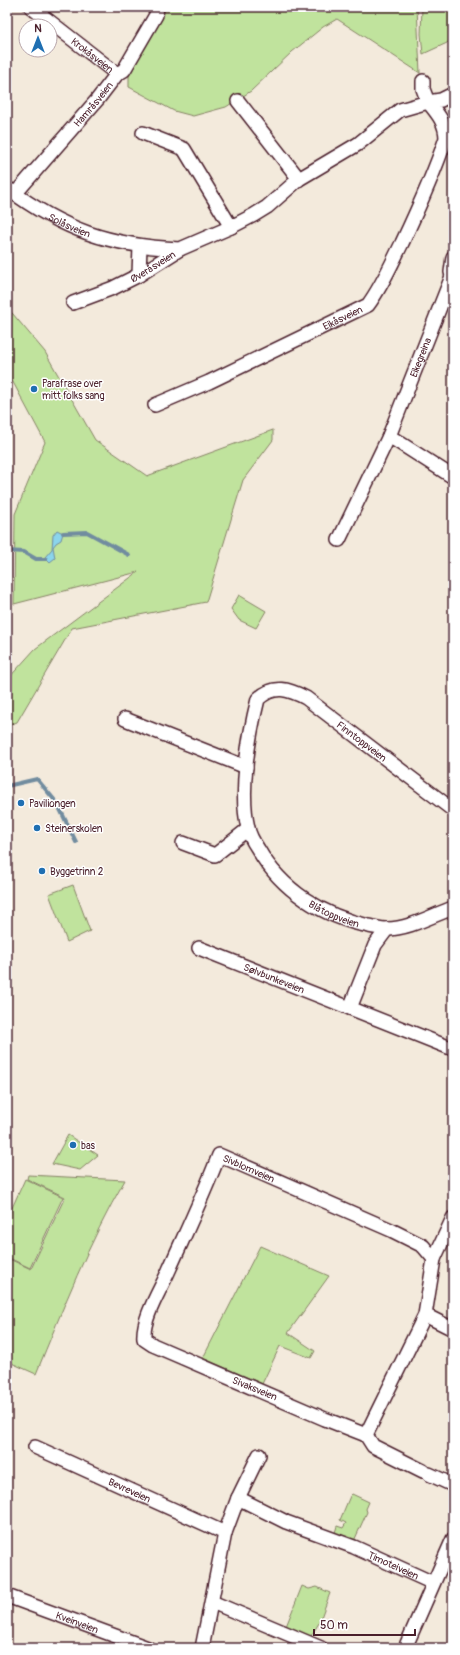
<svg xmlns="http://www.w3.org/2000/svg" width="460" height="1655" font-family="Pangolin,sans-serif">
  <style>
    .green { fill: #c0e39d; stroke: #858164 }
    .water { fill: #8bd5ec; stroke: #718c9f }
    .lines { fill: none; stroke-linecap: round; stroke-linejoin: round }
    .stream { stroke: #718c9f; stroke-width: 4 }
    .minor-casing { stroke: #4a1f2b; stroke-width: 16 }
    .minor { stroke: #fff; stroke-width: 13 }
    .poi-dot { fill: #1f6fb2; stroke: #fff; stroke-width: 1.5 }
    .labels { text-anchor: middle; stroke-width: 3; stroke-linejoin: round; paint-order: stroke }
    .street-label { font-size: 10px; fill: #4a1f2b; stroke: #fff }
    .poi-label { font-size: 10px; fill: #4a1f2b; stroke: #fff; text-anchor: start }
  </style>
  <rect width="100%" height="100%" fill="#f3eadc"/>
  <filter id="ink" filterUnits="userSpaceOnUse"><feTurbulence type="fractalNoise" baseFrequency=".025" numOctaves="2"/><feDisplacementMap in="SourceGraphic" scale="8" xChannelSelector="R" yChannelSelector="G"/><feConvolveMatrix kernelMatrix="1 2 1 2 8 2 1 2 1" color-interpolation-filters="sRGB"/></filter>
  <g filter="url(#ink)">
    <!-- green -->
    <path class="green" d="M160,7h257l3,66 -83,-54 -14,8 -31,25 -41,39 -25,16 -33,9 -19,-5 -45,-24v-15z
      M422,7h31v30l-6,6 -24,11 -2,-20z
      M7,307l38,45 50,88 52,36 126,-46v10l-30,40 -37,122 -134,26 -55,94 -10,4v-46l28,-31 103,-77 -124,32 1,-90 30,-72 -38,-71z
      M239,595l27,16 -10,17 -17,-8 -8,-11z
      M73,885l17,46 -23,11 -18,-48z
      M68,1135l30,20 -18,15 -28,-6z
      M28,1175l97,5c-36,62 -62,128 -89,194l-29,-13v-103l24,11 34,-72 -38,-18z
      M25,1179l38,18 -33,71 -23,-11v-38z
      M260,1246l69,30 -41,57 27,18 -4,7 -31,-12 -18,38 -59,-26z
      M352,1494l17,8 -3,7 1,3 -13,29 -20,-5 3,-10 6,2 3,-5 -6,-3 10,-24z
      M302,1586l7,3 8,-2 13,6 -11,30 -8,13h-11l-15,-7z"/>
    <!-- water -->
    <path class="water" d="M57,530l6,3 -2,7 -5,3 -3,4 2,11 -5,4 -5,-5 7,-8 1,-14z"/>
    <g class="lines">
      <!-- stream -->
      <path class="stream" d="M63,533l24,-1 42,23
        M7,551l17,1 12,7h10
        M7,786l30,-7 20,24 19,39"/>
      <defs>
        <g id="minor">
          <path id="s1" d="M31,7l86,67"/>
          <path d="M238,101l61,78"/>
          <path d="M143,133l41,16 47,78"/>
          <path id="s2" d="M7,188c56,42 103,58 173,61"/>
          <path id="s3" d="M15,194l82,-94 20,-26 7,-4 32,-55 1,-8"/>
          <path d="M453,257l-2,15 2,8"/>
          <path d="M139,275l1,-29"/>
          <path id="s4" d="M73,303l40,-15 26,-13 41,-26 51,-22 23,-12 13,-8 32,-28 59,-35 42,-34 28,-8 -5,-13v-8"/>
          <path id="s5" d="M155,405l54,-23 159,-77c14,-19 23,-40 34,-62 16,-34 32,-69 44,-105 0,-15 -9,-25 -18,-36l13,-2 12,-6"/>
          <path d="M389,436l64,41"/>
          <path id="s6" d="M339,540l50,-104 62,-157"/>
          <path d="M125,719l121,48"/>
          <path id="s7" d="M453,810l-147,-112c-17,-9 -32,-14 -48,1 -9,36 -19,92 -10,129 1,7 6,15 10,21 23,41 66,68 111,77 6,1 12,3 18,3 22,0 46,-14 66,-21"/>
          <path d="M183,843l32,12 33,-26"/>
          <path id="s8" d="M199,948l254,101"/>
          <path d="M350,1008l25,-63 12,-16"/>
          <path d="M434,1259l19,-41"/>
          <path id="s9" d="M425,1315l-59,120 -41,-16 -172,-74 -9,-6c-2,-21 17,-50 25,-69 17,-38 35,-76 50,-115l172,75 32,16 11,13 -9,56 28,14"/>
          <path d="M366,1435l7,11 50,25"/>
          <path id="s10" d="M35,1447l190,86 -23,115"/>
          <path d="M429,1474l24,11"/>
          <path d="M238,1498l21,-43"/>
          <path id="s11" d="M225,1533l13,-35 48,24 68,25 79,36"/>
          <path id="s12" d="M7,1596l141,52"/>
          <path d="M212,1602l109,46"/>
          <path d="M405,1648l48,-109"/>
        </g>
      </defs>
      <!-- minor casing -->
      <use href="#minor" class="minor-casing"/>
      <!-- minor -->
      <use href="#minor" class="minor"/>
    </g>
  </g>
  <!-- markers -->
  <g class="poi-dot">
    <circle cx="34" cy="389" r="4"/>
    <circle cx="21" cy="803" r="4"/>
    <circle cx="37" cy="828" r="4"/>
    <circle cx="42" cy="871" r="4"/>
    <circle cx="73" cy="1145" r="4"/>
  </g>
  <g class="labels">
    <!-- street labels -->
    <g class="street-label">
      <text dy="4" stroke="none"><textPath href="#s1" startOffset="78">Krokåsveien</textPath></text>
      <text dy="4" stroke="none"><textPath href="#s3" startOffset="119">Hamråsveien</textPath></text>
      <text dy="4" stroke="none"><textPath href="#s2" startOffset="73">Solåsveien</textPath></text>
      <text dy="4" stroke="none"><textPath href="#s4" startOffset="88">Øveråsveien</textPath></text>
      <text dy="4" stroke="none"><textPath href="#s5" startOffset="207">Eikåsveien</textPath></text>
      <text dy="4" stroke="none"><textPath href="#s6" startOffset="200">Eikegreina</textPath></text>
      <text transform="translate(362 741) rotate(37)" y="4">Finntoppveien</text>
      <text dy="4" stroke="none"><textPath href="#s7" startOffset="493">Blåtoppveien</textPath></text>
      <text dy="4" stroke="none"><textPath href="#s8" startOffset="81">Sølvbunkeveien</textPath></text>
      <text dy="4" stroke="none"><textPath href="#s9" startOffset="608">Sivblomveien</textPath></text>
      <text transform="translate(255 1388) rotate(22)" y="4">Sivaksveien</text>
      <text dy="4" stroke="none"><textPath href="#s10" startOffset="104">Bevreveien</textPath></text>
      <text dy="4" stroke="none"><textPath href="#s11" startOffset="207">Timoteiveien</textPath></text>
      <text dy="4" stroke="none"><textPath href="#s12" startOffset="75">Kveinveien</textPath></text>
    </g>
    <!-- poi labels -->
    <g class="poi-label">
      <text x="42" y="387">Parafrase over<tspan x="42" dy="12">mitt folks sang</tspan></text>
      <text x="29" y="807">Paviliongen</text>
      <text x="45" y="832">Steinerskolen</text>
      <text x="50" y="875">Byggetrinn 2</text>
      <text x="81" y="1149">bas</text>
    </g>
  </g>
  <!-- margin -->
  <rect width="460" height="1655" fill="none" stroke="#fff" stroke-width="24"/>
  <rect x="12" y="12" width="436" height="1631" fill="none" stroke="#4a1f2b" stroke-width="1.5" filter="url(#ink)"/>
  <!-- north arrow -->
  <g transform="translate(38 38)"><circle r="19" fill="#ffffff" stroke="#b7a5aa"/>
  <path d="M0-3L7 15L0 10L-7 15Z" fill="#1f6fb2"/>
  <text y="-6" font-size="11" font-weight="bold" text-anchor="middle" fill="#4a1f2b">N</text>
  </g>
  <!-- scale -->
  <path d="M314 1629v6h101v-6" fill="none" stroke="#4a1f2b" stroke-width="2"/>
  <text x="320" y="1629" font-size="12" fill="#4a1f2b" stroke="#ffffff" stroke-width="3" paint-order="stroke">50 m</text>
</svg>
